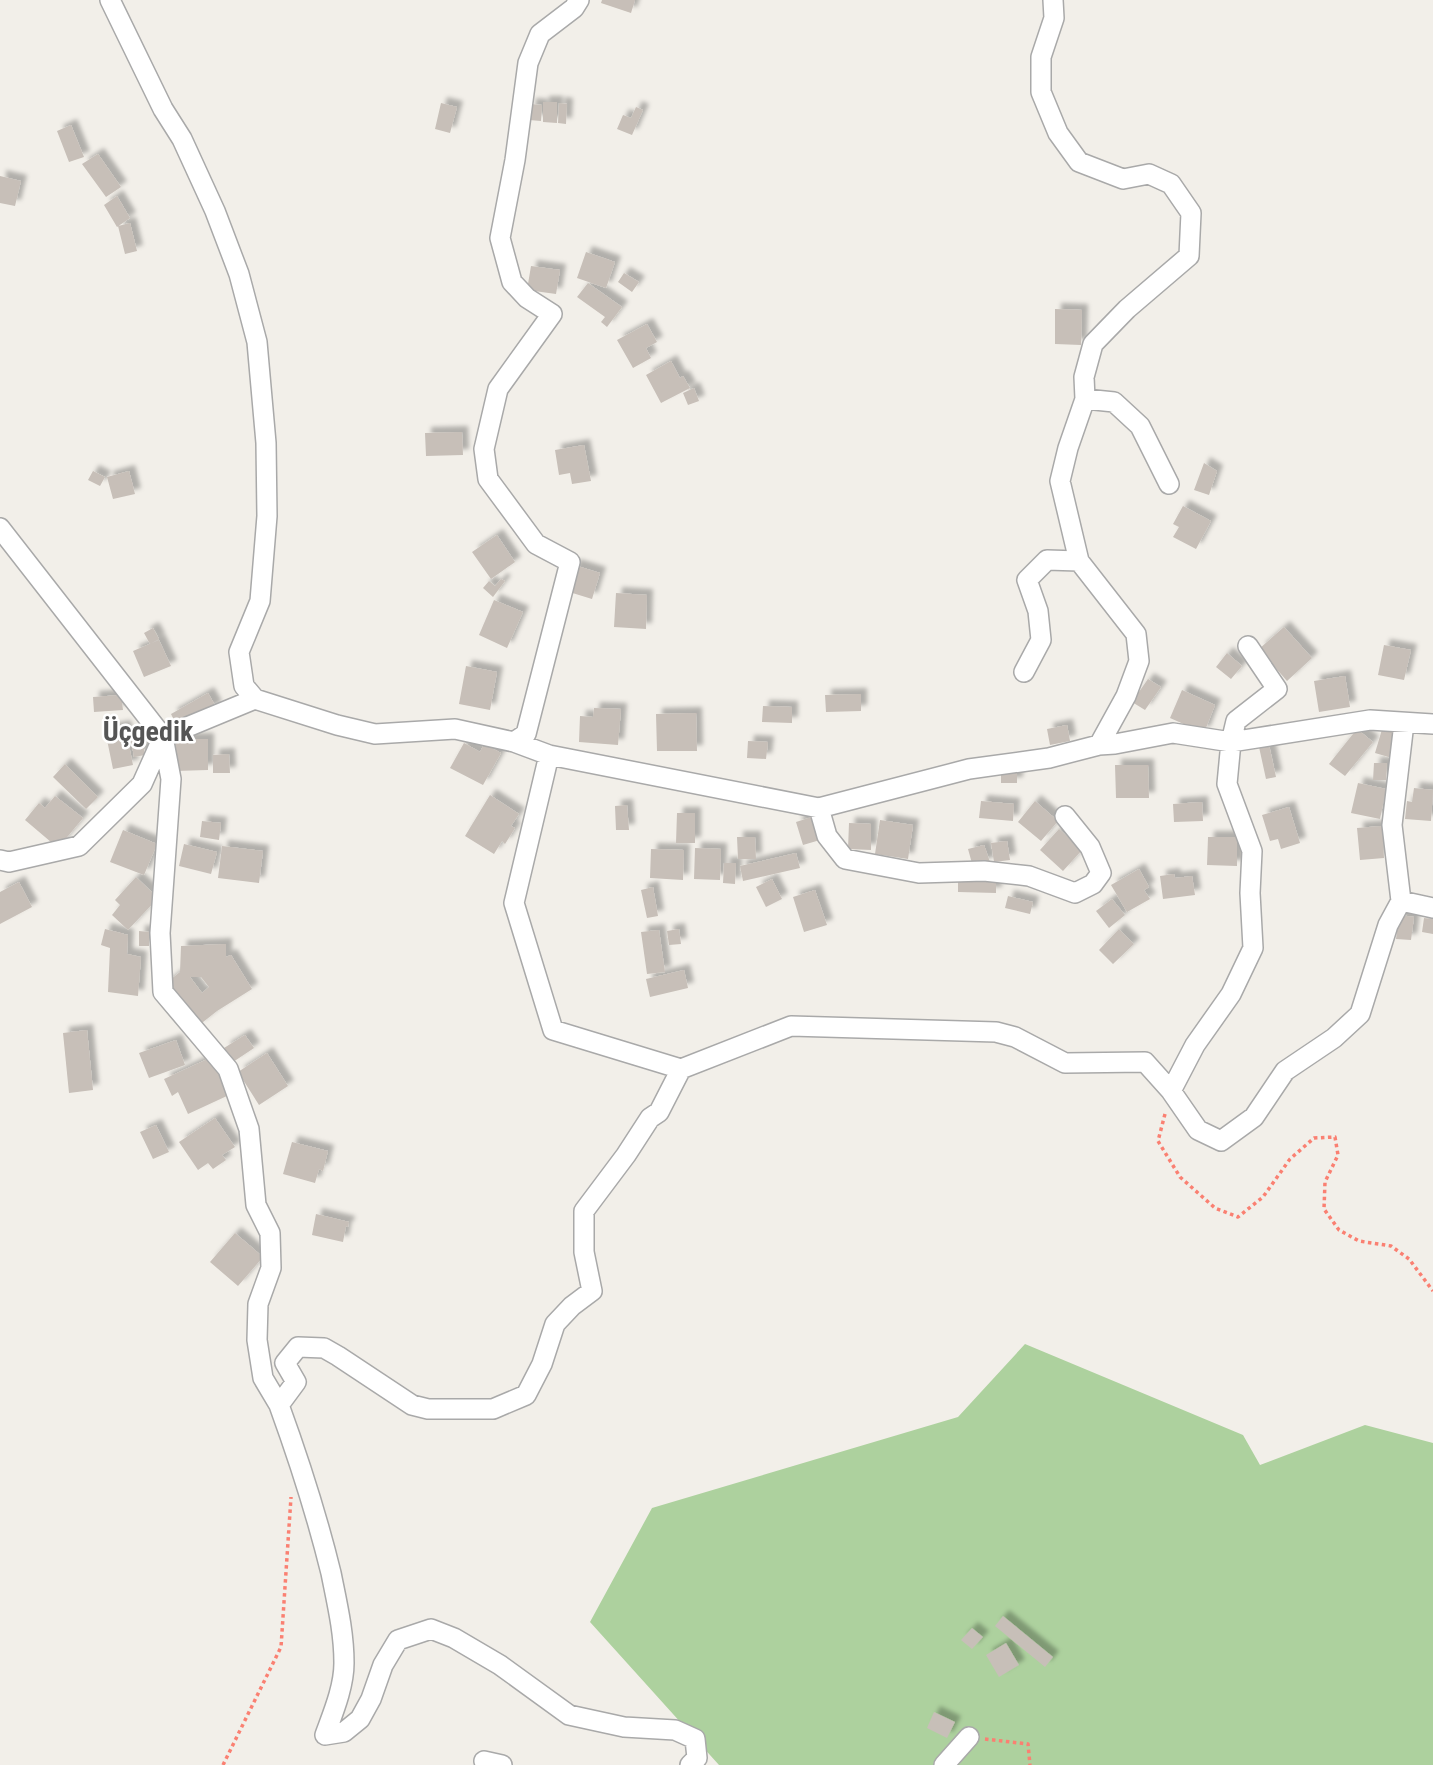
<svg xmlns="http://www.w3.org/2000/svg" width="1433" height="1765" font-family="'Roboto Condensed',sans-serif">
  <style>
    .forest { fill: #add19e }
    .building { fill: #c7bfb8; fill-rule: evenodd; filter: url(#shadow) }
    .lines { fill: none; stroke-linecap: round; stroke-linejoin: round }
    .minor-casing { stroke: #a9a9a9; stroke-width: 22 }
    .path { stroke: #fa8072; stroke-width: 3.5; stroke-dasharray: 3.5 3.5; stroke-linecap: butt }
    .minor { stroke: #fff; stroke-width: 19 }
    .labels { text-anchor: middle; stroke-width: 5; stroke-linejoin: round; paint-order: stroke }
    .quarter-label { font-size: 28px; font-weight: bold; fill: #555; stroke: #fff }
  </style>
  <defs>
    <filter id="shadow"><feDropShadow dx="6" dy="-6" stdDeviation="2" flood-color="#0004"/></filter>
  </defs>
  <rect width="100%" height="100%" fill="#f2efe9"/>
  <!-- forest -->
  <path class="forest" d="M1025,1344l218,91 17,30 105,-40 68,18v322h-714l-129,-143 62,-114 306,-91z"/>
  <!-- building -->
  <path class="building" d="M602,0h33l-4,13 -30,-10z
    M543,102h14v21l-14,-1z
    M441,103l16,4 -7,26 -15,-4z
    M559,103l8,1 -1,20 -8,-1z
    M530,104l12,1 -1,16 -12,-1z
    M636,107l7,3 -11,25 -15,-6 6,-14 8,3z
    M71,125l13,32 -15,5 -12,-31z
    M98,154l23,33 -15,10 -24,-33z
    M0,176l21,5 -6,25 -15,-3z
    M117,196l13,22 -13,9 -13,-22z
    M130,223l7,28 -12,3 -7,-28z
    M586,252l29,10 -9,26 -29,-10z
    M531,266l29,4 -4,24 -29,-4z
    M624,273l15,9 -7,10 -14,-10z
    M588,283l34,24 -15,20 -6,-5 4,-5 -28,-20z
    M1055,309l27,1 -1,35 -26,-1z
    M647,324l10,18 -11,6 5,10 -18,10 -16,-28z
    M671,361l9,17 3,-2 7,12 -29,15 -15,-28z
    M694,388l5,13 -11,4 -5,-12z
    M462,432l1,23 -37,1 -1,-23z
    M584,445l7,36 -19,3 -2,-11 -11,2 -4,-25z
    M1204,463l13,8 -8,24 -15,-5z
    M93,471l12,6 -5,9 -12,-6z
    M129,471l6,23 -22,5 -6,-22z
    M1183,506l28,15 -15,28 -23,-12 6,-10 -6,-3z
    M497,535l18,27 -24,17 -19,-27z
    M574,565l26,8 -8,26 -26,-8z
    M501,579l4,2 -12,16 -10,-9 6,-7 6,5z
    M616,593l31,2 -1,34 -32,-2z
    M494,600l29,12 -16,36 -28,-13z
    M1284,627l28,31 -25,23 -28,-32z
    M153,628l6,11 -9,5 -6,-11z
    M159,640l12,26 -27,11 -11,-26z
    M1384,645l27,5 -7,30 -26,-5z
    M1227,653l15,13 -11,13 -15,-12z
    M466,666l31,6 -7,38 -31,-6z
    M1345,676l5,31 -31,5 -5,-31z
    M1148,679l13,8 -16,23 -13,-8z
    M1182,690l33,15 -11,28 -34,-15z
    M208,693l8,14 -38,21 -7,-14z
    M861,694v17l-35,1 -1,-17z
    M121,695l2,15 -29,2 -1,-15z
    M763,706l29,1v16l-30,-1z
    M594,708l27,1 -3,36 -39,-3 1,-26 13,1z
    M696,713l1,38h-40l-1,-37z
    M1067,725l3,16 -20,4 -3,-16z
    M125,726l8,39 -20,4 -8,-39z
    M1383,726l17,5 -8,27 -17,-5z
    M1357,729l16,13 -28,34 -16,-12z
    M141,731l4,24 -11,2 -4,-24z
    M175,739h33v31l-33,1z
    M748,741l20,1 -2,17 -19,-1z
    M464,743l16,9 4,-8 17,9 -18,32 -33,-17z
    M1269,745l7,32 -10,2 -7,-32z
    M229,754l1,19h-17v-18z
    M1374,763h13l-1,17h-13z
    M65,764l33,33 -12,12 -33,-32z
    M1115,765h33l1,33h-33z
    M1001,768l16,1v14h-16z
    M1358,783l28,6 -6,30 -29,-6z
    M1414,788l19,2 -2,31 -26,-2 2,-18 5,1z
    M490,795l29,19 -8,12 4,2 -10,16 -3,-3 -8,13 -29,-18z
    M55,796l28,22 -25,30 -33,-28 14,-17 6,5z
    M981,801l33,3 -1,17 -34,-3z
    M1035,801l23,20 -17,20 -23,-19z
    M1202,802l1,19 -29,1 -1,-18z
    M627,805l2,25h-13l-1,-24z
    M1289,807l11,36 -19,6 -3,-10 -8,2 -8,-26z
    M677,813h18v30h-19z
    M812,817l8,23 -17,5 -7,-23z
    M880,820l33,5 -5,34 -33,-5z
    M202,821l19,2 -2,17 -19,-3z
    M849,823l22,1v26l-23,-1z
    M1382,826l2,32 -24,2 -3,-32z
    M1059,829l23,21 -19,21 -23,-21z
    M123,830l34,14 -13,31 -34,-13z
    M737,837h18l1,22h-18z
    M1208,837h29v29l-30,-1z
    M1007,841l3,19 -16,2 -3,-19z
    M184,844l33,8 -6,22 -32,-8z
    M984,845l6,17 -17,5 -5,-18z
    M222,846l41,5 -4,32 -41,-5z
    M695,848l26,1 -1,31 -26,-1z
    M651,849l33,1 -1,30 -33,-2z
    M796,853l4,15 -57,13 -3,-15z
    M724,863h12l-1,21 -12,-1z
    M1139,869l10,18 -5,3 6,9 -23,13 -16,-27z
    M1174,874l1,4 17,-2 3,19 -32,4 -3,-23z
    M136,877l22,21 -30,32 -16,-15 8,-10 -5,-5z
    M958,878h38v15l-38,-1z
    M772,879l10,20 -16,8 -10,-20z
    M19,882l13,25 -32,17v-32z
    M653,887l5,29 -11,2 -6,-28z
    M815,890l12,35 -23,7 -11,-35z
    M1008,896l25,6 -3,12 -25,-6z
    M1112,899l13,16 -16,13 -13,-17z
    M1399,915l15,2 -3,23 -15,-1z
    M1424,918l9,1v15l-11,-2z
    M105,929l23,6 -1,19 14,3 -3,39 -30,-4 2,-44 -9,-3z
    M679,929l2,15 -12,1 -2,-14z
    M1119,929l15,15 -21,20 -14,-14z
    M659,930l6,42 -18,2 -6,-42z
    M139,931l10,1v14h-10z
    M226,944v13l5,-2 21,34 -35,22 -19,15 -33,-42 15,-12 1,-26zM190,977h11l8,10 -7,6z
    M684,970l4,18 -38,9 -4,-18z
    M87,1030l6,60 -24,3 -6,-60z
    M245,1035l9,13 -21,14 -9,-14z
    M176,1040l9,25 -36,13 -10,-25z
    M267,1053l21,33 -29,19 -21,-33z
    M212,1057l17,38 -41,19 -10,-22 -6,4 -8,-17z
    M215,1118l20,29 -13,8 4,5 -13,9 -5,-6 -10,7 -19,-28z
    M156,1125l13,27 -16,7 -13,-27z
    M292,1142l36,9 -5,20 -4,-2 -4,14 -32,-9z
    M316,1214l33,8 -1,5 -2,-1 -3,16 -31,-7z
    M235,1233l28,24 -25,29 -28,-24z
    M1003,1616l50,41 -8,10 -50,-41z
    M972,1628l11,9 -11,12 -11,-9z
    M1006,1643l13,22 -20,12 -13,-22z
    M934,1712l21,10 -8,16 -20,-10z"/>
  <g class="lines">
    <defs>
      <path id="minor" d="M110,0l53,109 19,30 33,72 24,63 18,68 9,101 1,73 -7,85 -21,51 5,34 11,13 82,26 38,9 80,-5 59,13 35,13
        M1053,0l1,18 -13,39v35l17,41 21,29 44,17 26,-5 22,10 20,29 -2,43 -62,53 -34,35 -9,33 1,22 -17,49 -8,33 19,80 57,73 3,27 -13,35 -27,49
        M1085,399l29,3 26,24 29,58
        M0,528l163,209 8,42 -11,154 3,59 65,77 21,60 7,76 14,28 1,35 -13,36 -1,36 6,38 16,27
        M1024,672l17,-32 -3,-29 -11,-31 20,-20 32,1
        M1404,723l-12,102 9,76 -13,24 -28,89 -26,24 -49,33 -31,46 -33,24 -23,-11 -27,-39 -26,-29 -80,1 -50,-26 -19,-5 -205,-6 -110,43 -128,-39 -39,-127 35,-148 270,53 150,-39 80,-11 50,-13 16,-1 58,-11 58,9 139,-22 63,4
        M514,742l12,-8 44,-172 -34,-18 -48,-65 -4,-30 14,-60 54,-75 -25,-16 -15,-16 -12,-44 15,-78 13,-97 12,-29 34,-26 5,-8
        M819,808l8,28 18,23 74,14 65,-2 45,5 46,17 18,-9 8,-11 -11,-26 -25,-31
        M0,860l9,2 70,-16 63,-62 21,-47 92,-38
        M1401,901l32,7
        M681,1069l-22,43 -9,6 -24,37 -42,56v41l8,39 -20,15 -17,18 -13,40 -16,31 -33,14h-65l-16,-4 -74,-49 -14,-8 -26,-1 -13,16 11,19 -17,23c20,55 38,111 52,168 6,30 13,59 13,90 0,24 -11,50 -19,72l19,-3 16,-13 11,-20 12,-34 15,-25 33,-11 23,9 46,27 69,50 55,12 51,3 20,9 2,19 -7,7
        M1171,1091l24,-46 36,-51 22,-46 -3,-55 2,-42 -25,-67 4,-42 5,-21 41,-32 -29,-43
        M486,1765l-2,-4 18,4
        M944,1765l25,-28"/>
    </defs>
    <!-- minor casing -->
    <use href="#minor" class="minor-casing"/>
    <!-- path -->
    <path class="path" d="M1165,1114l-7,27 22,36 35,31 23,9 25,-20 27,-38 24,-21 21,-1 3,18 -13,27 -1,27 15,21 20,11 32,5 18,13 24,32
      M985,1739l43,5 2,21
      M223,1765l58,-118 10,-150"/>
    <!-- minor -->
    <use href="#minor" class="minor"/>
  </g>
  <g class="labels">
    <!-- quarter labels -->
    <g class="quarter-label">
      <text x="148" y="741">Üçgedik</text>
    </g>
  </g>
</svg>
